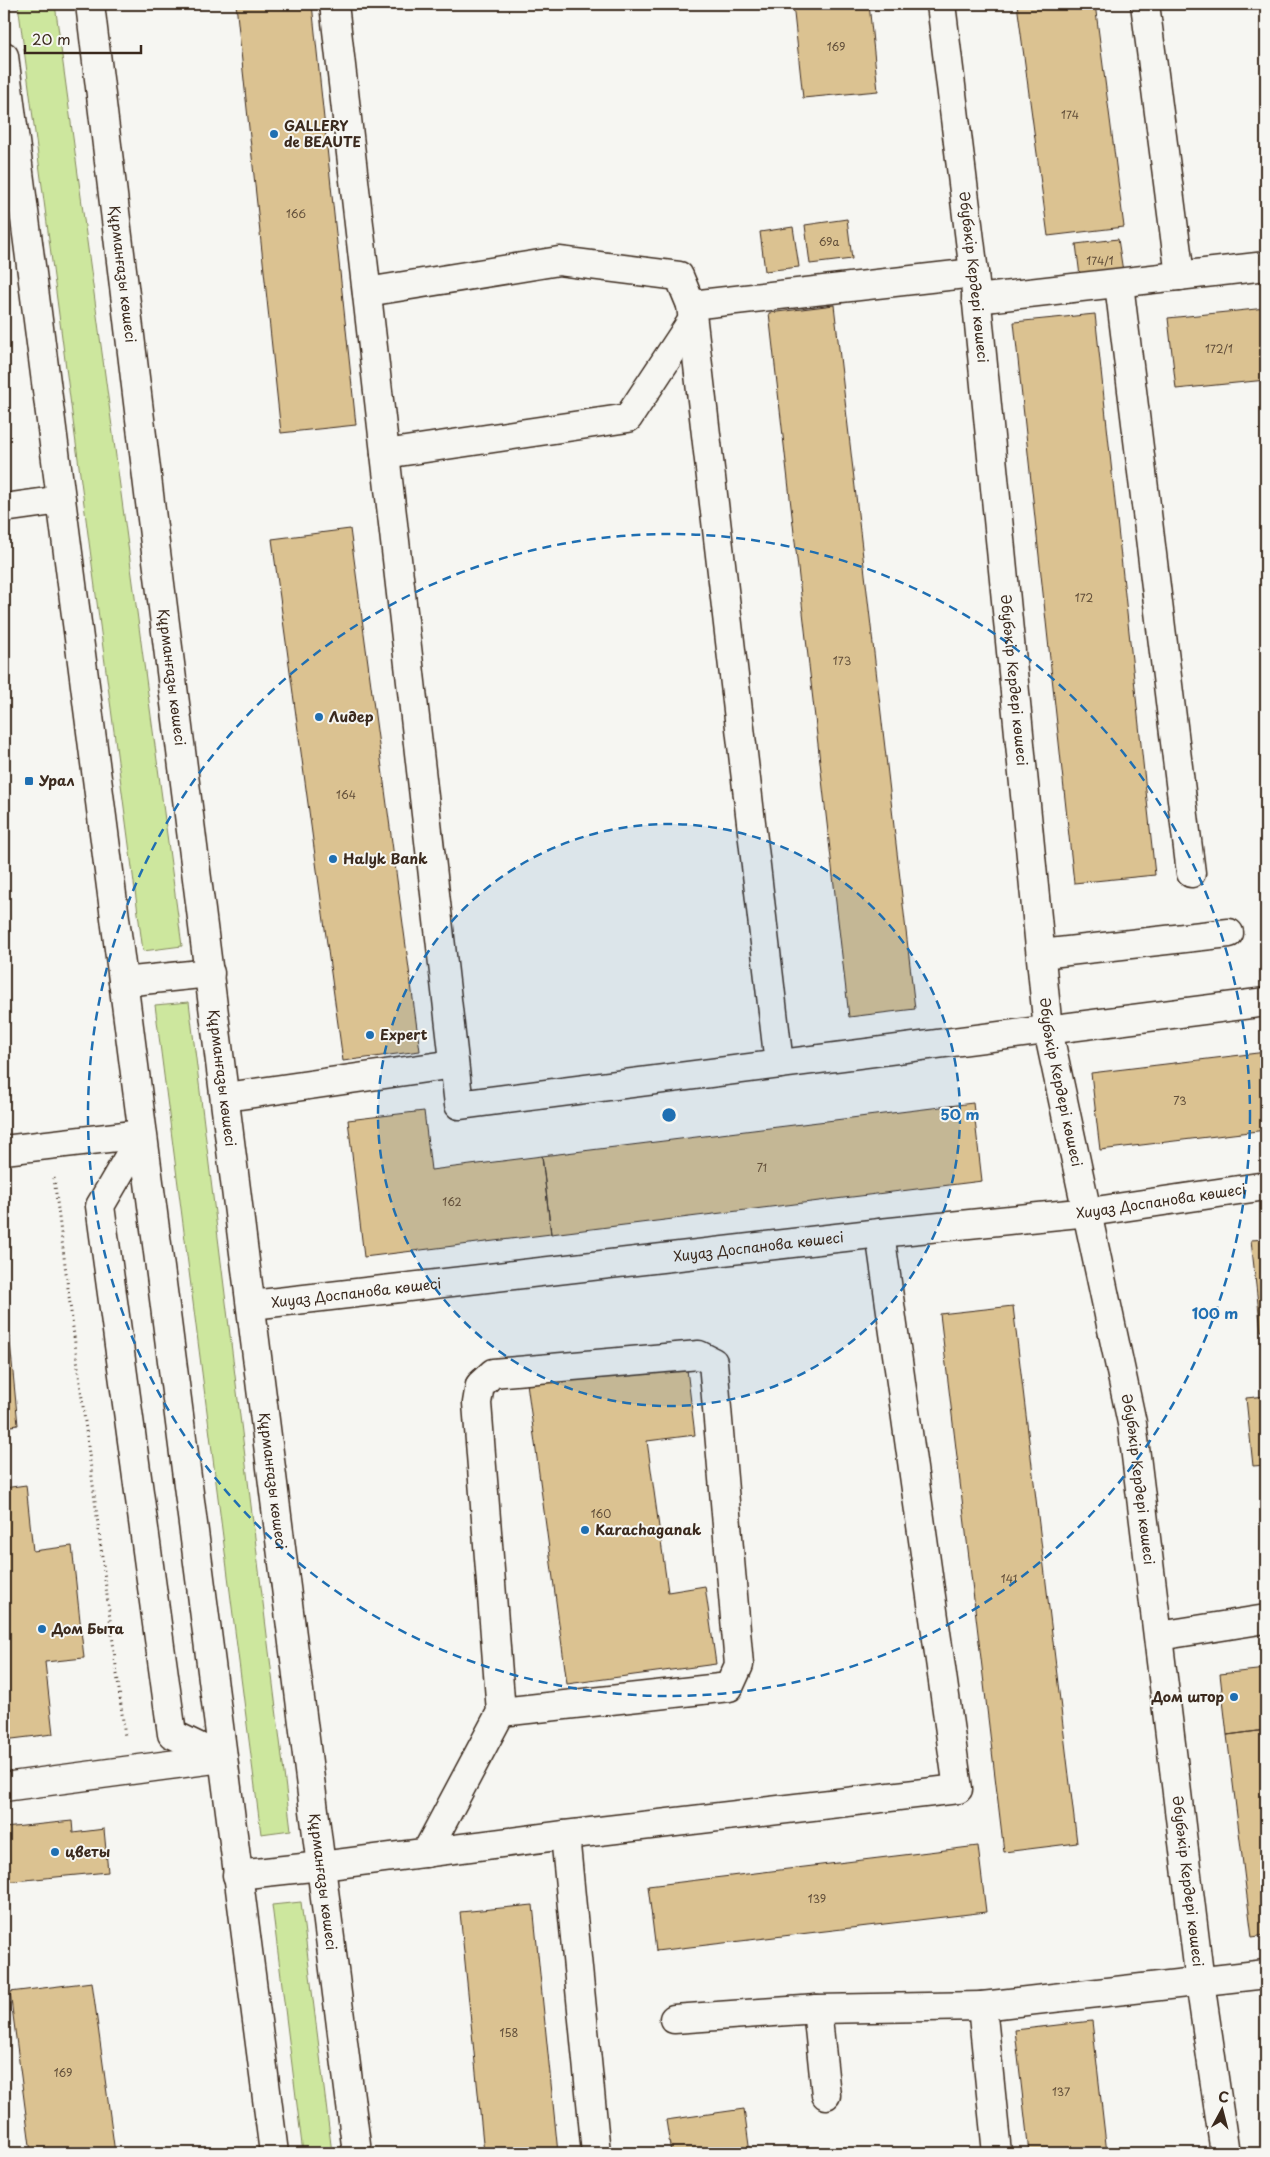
<svg xmlns="http://www.w3.org/2000/svg" width="1270" height="2157" font-family="'Playpen Sans',sans-serif">
  <style>
    .green { fill: #cde79e; stroke: #84885e }
    .building { fill: #dbc291; stroke: #3b2a1e }
    .lines { fill: none; stroke-linecap: round; stroke-linejoin: round }
    .minor-casing { stroke: #3b2a1e; stroke-width: 31 }
    .major-casing { stroke: #3b2a1e; stroke-width: 31 }
    .path { stroke: #3b2a1e; stroke-width: 3; stroke-dasharray: 1 4; stroke-linecap: butt }
    .minor { stroke: #f6f6f2; stroke-width: 28 }
    .major { stroke: #f6f6f2; stroke-width: 28 }
    .ring { fill: none; stroke: #1f6fb2; stroke-width: 2.5; stroke-dasharray: 9 6 }
    .poi-dot { fill: #1f6fb2; stroke: #f6f6f2; stroke-width: 2 }
    .labels { text-anchor: middle; stroke-width: 4; stroke-linejoin: round; paint-order: stroke }
    .number-label { font-size: 11px; fill: #63503b }
    .poi-label { font-size: 14px; font-weight: bold; fill: #3b2a1e; stroke: #f6f6f2; text-anchor: start }
    .street-label { font-size: 14px; fill: #3b2a1e; stroke: #f6f6f2 }
    .centre { fill: #1f6fb2; stroke: #f6f6f2; stroke-width: 2.5 }
    .ring-label { font-size: 15px; text-anchor: middle; font-weight: bold; fill: #1f6fb2; stroke: #f6f6f2; stroke-width: 4; stroke-linejoin: round; paint-order: stroke }
  </style>
  <rect width="100%" height="100%" fill="#f6f6f2"/>
  <filter id="ink" filterUnits="userSpaceOnUse"><feTurbulence type="fractalNoise" baseFrequency=".02" numOctaves="2"/><feDisplacementMap in="SourceGraphic" scale="10" xChannelSelector="R" yChannelSelector="G"/><feConvolveMatrix kernelMatrix="1 2 1 2 8 2 1 2 1" color-interpolation-filters="sRGB"/></filter>
  <g filter="url(#ink)">
    <!-- green -->
    <path class="green" d="M18,4h37l127,942 -39,5z
      M189,1002l102,828 -30,4 -106,-829z
      M301,1902l31,251h-29l-31,-248z"/>
    <!-- building -->
    <path class="building" d="M236,4h76l44,421 -75,8z
      M793,4h76l9,87 -75,7z
      M1017,4h78l29,223 -76,9z
      M847,219l5,40 -42,5 -5,-39z
      M793,227l6,40 -34,4 -5,-39z
      M1118,239l6,39 -43,6 -5,-40z
      M834,305l81,704 -66,8 -80,-704z
      M1266,308v72l-90,9 -8,-71z
      M1095,314l60,561 -81,8 -60,-561z
      M350,529l70,522 -77,10 -71,-522z
      M1266,1052v78l-166,20 -9,-77z
      M973,1103l9,78 -431,53 -9,-78z
      M424,1111l7,59 111,-14 9,78 -187,23 -16,-137z
      M1266,1239v92h-5l-10,-91z
      M4,1279l14,146 -14,2z
      M1013,1306l64,537 -73,9 -64,-538z
      M686,1361l9,74 -48,6 21,151 37,-6 11,78 -149,20 -40,-301z
      M1266,1396v69l-13,1 -7,-68z
      M26,1485l7,66 39,-5 12,112 -39,4 8,72 -49,6v-252z
      M1266,1669v61l-39,5 -7,-61z
      M1266,1730v205l-14,2 -25,-202z
      M72,1821l1,12 31,-4 4,43 -104,10v-54z
      M978,1846l8,66 -330,39 -8,-65z
      M533,1905l25,248h-74l-24,-241z
      M92,1982l23,171h-84l-21,-161z
      M1092,2021l15,132h-78l-14,-123z
      M744,2109l6,44h-79l-5,-33z"/>
    <g class="lines">
      <defs>
        <g id="minor">
          <path d="M334,4l125,1101 807,-103"/>
          <path id="s1" d="M941,4l33,269 74,757 84,393 68,559 25,171"/>
          <path d="M1145,4l35,272"/>
          <path d="M1119,284l72,589"/>
          <path d="M367,292l192,-31 120,15 12,29"/>
          <path d="M976,299l290,-33"/>
          <path d="M385,454l243,-36 64,-97"/>
          <path d="M4,508l57,-8"/>
          <path d="M1041,954l188,-21"/>
          <path d="M779,1064l-88,-759 283,-32"/>
          <path d="M226,1097l228,-33"/>
          <path d="M142,1134l-42,72 72,528 50,24"/>
          <path d="M4,1150l138,-16"/>
          <path id="s2" d="M252,1305l628,-72 209,-21 177,-26"/>
          <path d="M1159,1636l107,-17"/>
          <path d="M4,1787l218,-29"/>
          <path d="M426,1853l75,-141 -24,-309 3,-18 13,-12 206,-18 14,7 26,303 -10,22 -228,25"/>
          <path d="M321,1866l244,-31"/>
          <path d="M817,2009l9,86"/>
          <path d="M674,2019l143,-10 165,-3"/>
          <path d="M596,2153l-31,-318 393,-46 -78,-556"/>
          <path d="M997,2153l-15,-147 284,-32"/>
        </g>
        <g id="major">
          <path id="s3" d="M90,4l66,548 201,1601"/>
          <path d="M4,56l270,2097"/>
          <path d="M123,982l87,-9"/>
          <path d="M237,1875l84,-9"/>
        </g>
      </defs>
      <!-- minor casing -->
      <use href="#minor" class="minor-casing"/>
      <!-- major casing -->
      <use href="#major" class="major-casing"/>
      <!-- path -->
      <path class="path" d="M54,1178l71,559"/>
      <!-- minor -->
      <use href="#minor" class="minor"/>
      <!-- major -->
      <use href="#major" class="major"/>
    </g>
  </g>
  <!-- distance rings -->
  <circle cx="669" cy="1115" r="291" fill="#1f6fb2" fill-opacity=".12"/>
  <g class="ring">
    <circle cx="669" cy="1115" r="291"/>
    <circle cx="669" cy="1115" r="581"/>
  </g>
  <!-- markers -->
  <g class="poi-dot">
    <circle cx="274" cy="134" r="5"/>
    <circle cx="319" cy="717" r="5"/>
    <rect x="24" y="776" width="10" height="10" rx="2.5"/>
    <circle cx="333" cy="859" r="5"/>
    <circle cx="370" cy="1035" r="5"/>
    <circle cx="585" cy="1530" r="5"/>
    <circle cx="42" cy="1629" r="5"/>
    <circle cx="1234" cy="1697" r="5"/>
    <circle cx="55" cy="1852" r="5"/>
  </g>
  <g class="labels">
    <!-- number labels -->
    <g class="number-label">
      <text x="836" y="51">169</text>
      <text x="1070" y="119">174</text>
      <text x="296" y="218">166</text>
      <text x="829" y="246">69а</text>
      <text x="1100" y="265">174/1</text>
      <text x="1219" y="353">172/1</text>
      <text x="1084" y="602">172</text>
      <text x="842" y="665">173</text>
      <text x="346" y="799">164</text>
      <text x="1180" y="1105">73</text>
      <text x="762" y="1172">71</text>
      <text x="452" y="1206">162</text>
      <text x="601" y="1518">160</text>
      <text x="1009" y="1583">141</text>
      <text x="817" y="1903">139</text>
      <text x="509" y="2037">158</text>
      <text x="63" y="2077">169</text>
      <text x="1061" y="2096">137</text>
    </g>
    <!-- poi labels -->
    <g class="poi-label">
      <text x="284" y="131">GALLERY<tspan x="284" dy="16">de BEAUTE</tspan></text>
      <text x="329" y="722">Лидер</text>
      <text x="39" y="786">Урал</text>
      <text x="343" y="864">Halyk Bank</text>
      <text x="380" y="1040">Expert</text>
      <text x="595" y="1535">Karachaganak</text>
      <text x="52" y="1634">Дом Быта</text>
      <text x="1224" y="1702" text-anchor="end">Дом штор</text>
      <text x="65" y="1857">цветы</text>
    </g>
    <!-- street labels -->
    <g class="street-label">
      <text dy="5" stroke="none"><textPath href="#s3" startOffset="272">Құрманғазы көшесі</textPath></text>
      <text dy="5" stroke="none"><textPath href="#s1" startOffset="275">Әбубәкір Кердері көшесі</textPath></text>
      <text dy="5" stroke="none"><textPath href="#s3" startOffset="678">Құрманғазы көшесі</textPath></text>
      <text dy="5" stroke="none"><textPath href="#s1" startOffset="680">Әбубәкір Кердері көшесі</textPath></text>
      <text dy="5" stroke="none"><textPath href="#s3" startOffset="1082">Құрманғазы көшесі</textPath></text>
      <text dy="5" stroke="none"><textPath href="#s1" startOffset="1085">Әбубәкір Кердері көшесі</textPath></text>
      <text dy="5" stroke="none"><textPath href="#s2" startOffset="915">Хиуаз Доспанова көшесі</textPath></text>
      <text dy="5" stroke="none"><textPath href="#s2" startOffset="510">Хиуаз Доспанова көшесі</textPath></text>
      <text dy="5" stroke="none"><textPath href="#s2" startOffset="105">Хиуаз Доспанова көшесі</textPath></text>
      <text dy="5" stroke="none"><textPath href="#s1" startOffset="1490">Әбубәкір Кердері көшесі</textPath></text>
      <text dy="5" stroke="none"><textPath href="#s3" startOffset="1488">Құрманғазы көшесі</textPath></text>
      <text dy="5" stroke="none"><textPath href="#s1" startOffset="1895">Әбубәкір Кердері көшесі</textPath></text>
      <text dy="5" stroke="none"><textPath href="#s3" startOffset="1892">Құрманғазы көшесі</textPath></text>
    </g>
  </g>
  <circle cx="669" cy="1115" r="8" class="centre"/>
  <g class="ring-label">
    <text x="960" y="1120">50 m</text>
    <text x="1215" y="1319">100 m</text>
  </g>
  <!-- margin -->
  <rect width="1270" height="2157" fill="none" stroke="#f6f6f2" stroke-width="20"/>
  <rect x="10" y="10" width="1250" height="2137" fill="none" stroke="#3b2a1e" stroke-width="2" filter="url(#ink)"/>
  <!-- north arrow -->
  <g transform="translate(1222 2110) rotate(7)" stroke="#f6f6f2" stroke-width="4" paint-order="stroke">
  <path d="M0-4L9 19L0 12L-9 19Z" fill="#3b2a1e"/>
  <text y="-8" font-size="14" font-weight="bold" text-anchor="middle" fill="#3b2a1e">С</text>
  </g>
  <!-- scale -->
  <path d="M25 45v8h116v-8" fill="none" stroke="#3b2a1e" stroke-width="2.5"/>
  <text x="32" y="45" font-size="15" fill="#3b2a1e" stroke="#f6f6f2" stroke-width="4" paint-order="stroke">20 m</text>
</svg>
